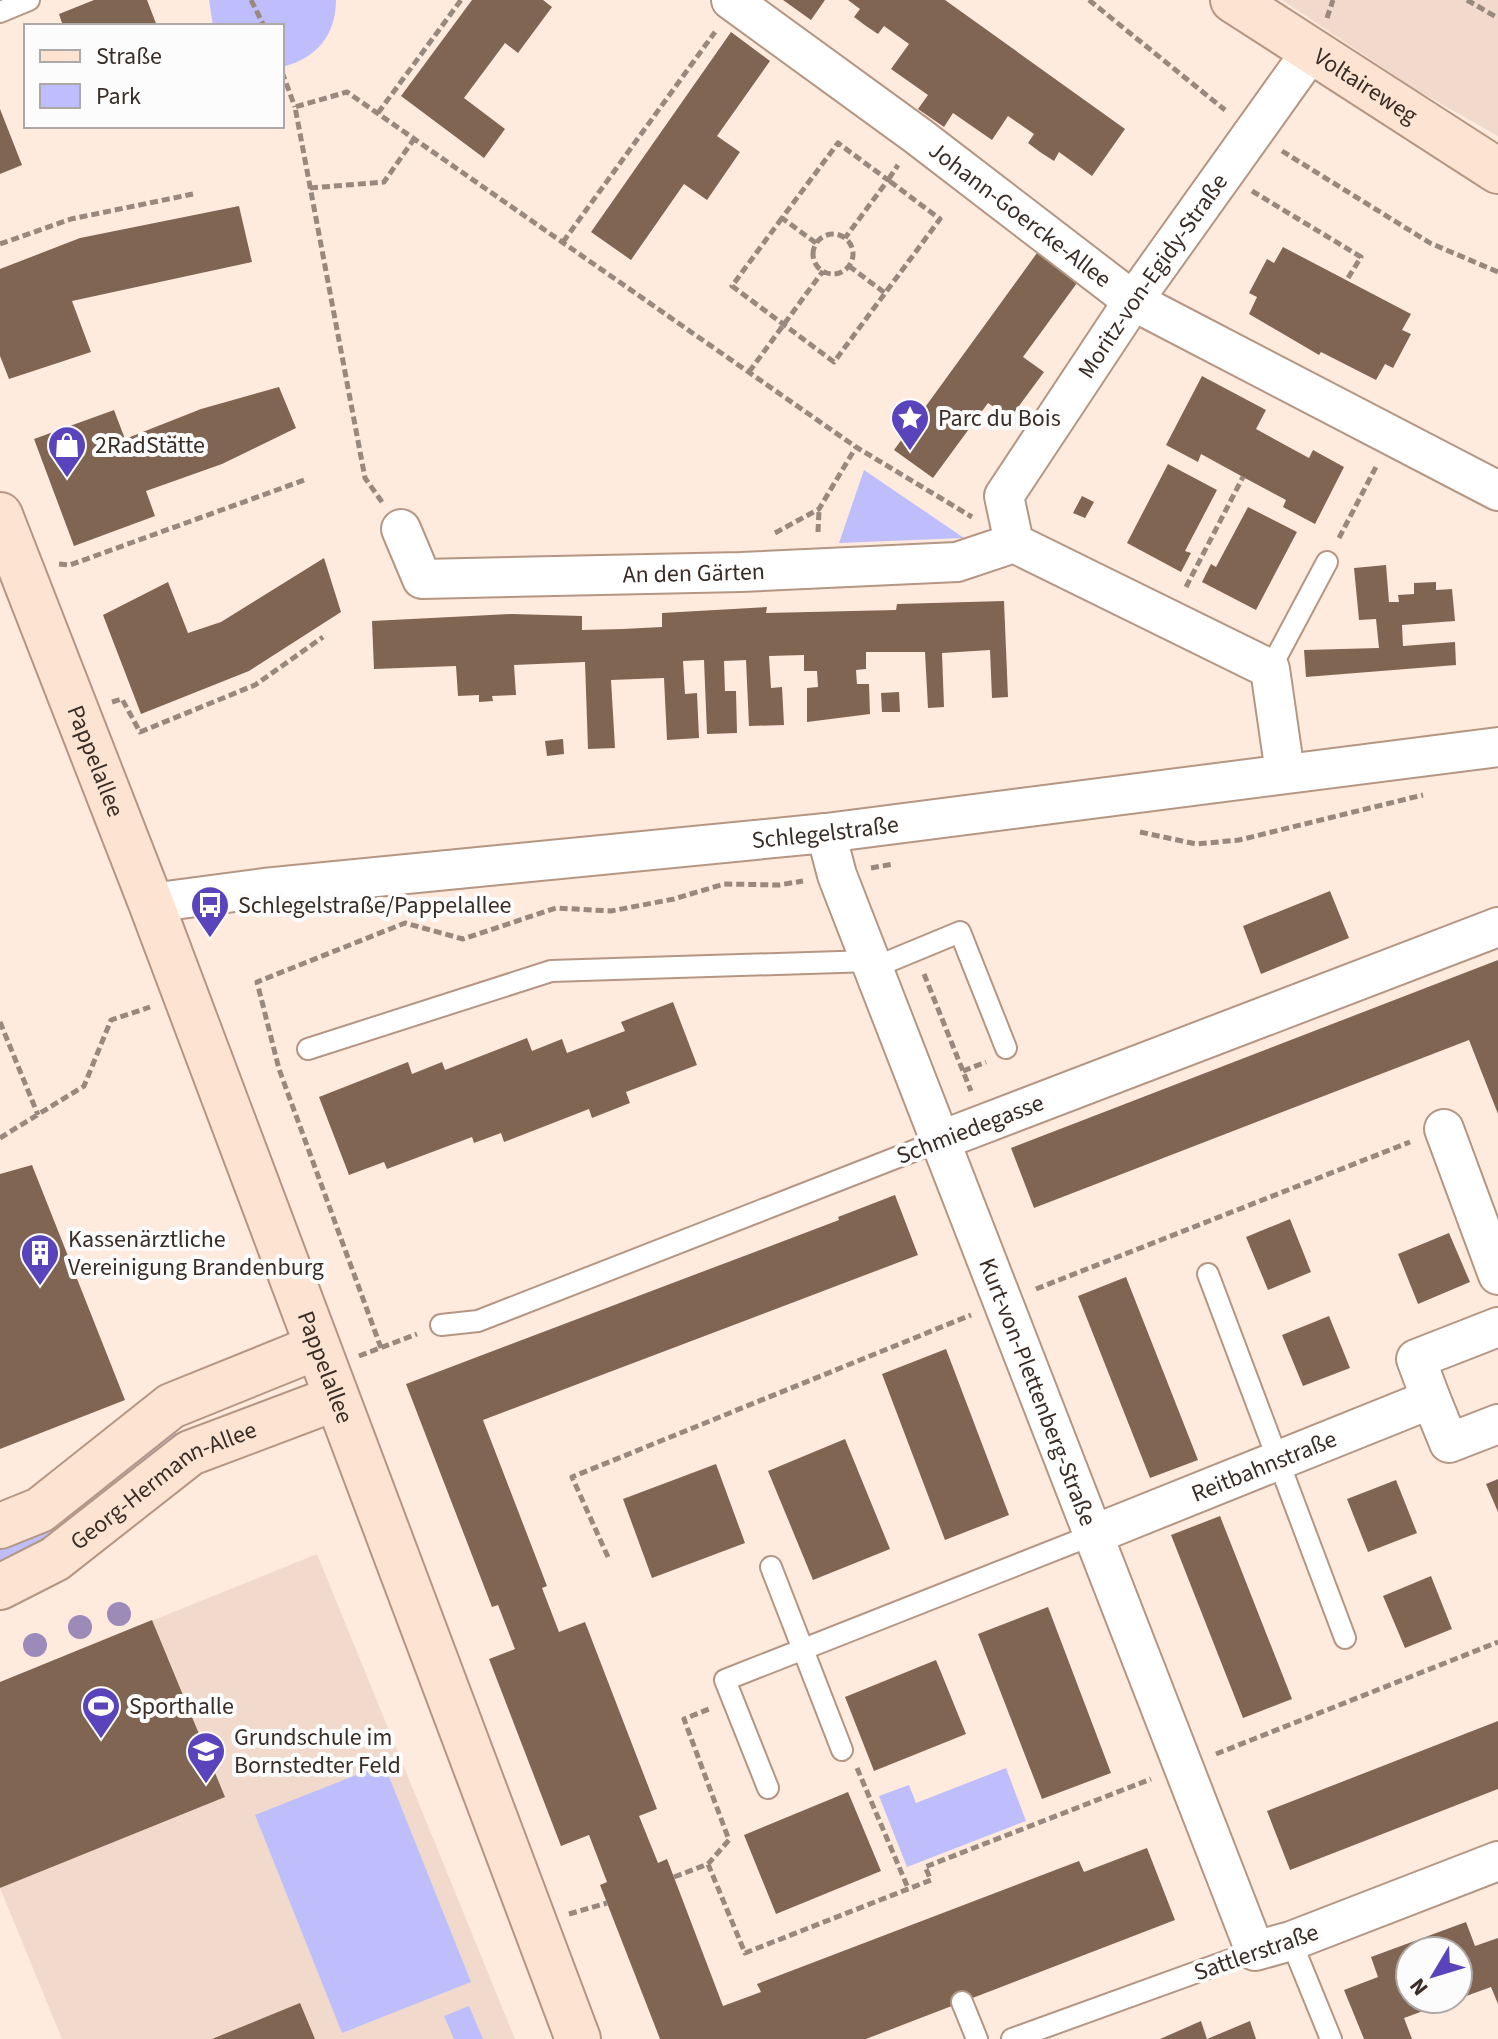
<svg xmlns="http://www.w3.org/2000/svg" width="1498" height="2039" font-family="'Source Sans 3',sans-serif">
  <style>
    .built { fill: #f1dacc }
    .green { fill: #bfbefc }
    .building { fill: #816553 }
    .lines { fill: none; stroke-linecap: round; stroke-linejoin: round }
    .lane-casing { stroke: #b59683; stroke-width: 24 }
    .street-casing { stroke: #b59683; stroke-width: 42 }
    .secondary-casing { stroke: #b59683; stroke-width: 48 }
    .path { stroke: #98887e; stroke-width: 5; stroke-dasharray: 8 4; stroke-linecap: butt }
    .lane { stroke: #fff; stroke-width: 20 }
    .street { stroke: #fff; stroke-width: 38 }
    .secondary { stroke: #fce3d2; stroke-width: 44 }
    .tree { fill: #9c8ab9 }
    .labels { text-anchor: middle; stroke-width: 8; stroke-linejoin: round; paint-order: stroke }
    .street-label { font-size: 24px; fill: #3a2d26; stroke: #fcfcfc }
    .poi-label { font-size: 24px; fill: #3a2d26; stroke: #fcfcfc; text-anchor: start }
  </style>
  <rect width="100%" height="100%" fill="#ffeade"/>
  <!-- built -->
  <path class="built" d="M1282,0h216v136l-85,-48z
    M317,1554l198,485h-453l-62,-151v-206z"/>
  <!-- green -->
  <path class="green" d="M209,0h127c0,35 -20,59 -54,67v-41h-69z
    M864,470l100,68 -125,5z
    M172,1424l9,18 -132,104 -49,20v-21z
    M384,1764l87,218 -129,51 -87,-218z
    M1006,1768l20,53 -119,46 -28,-71 30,-11 7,18z
    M469,2006l14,33h-29l-10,-23z"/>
  <!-- building -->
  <path class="building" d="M94,0h53l10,26h-94l-4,-12z
    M472,0h71l9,7 -34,46 -13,-10 -41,55 41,31 -21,29 -83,-62z
    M783,0h42l-14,20z
    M848,0h97l180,129 -33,47 -33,-24 -5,9 -14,-9 -12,-9 6,-9 -26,-18 -16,24 -39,-27 -9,14 -26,-18 10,-14 -37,-26 18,-25 -25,-18 -6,8 -12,-8 -12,-9 6,-8z
    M731,32l39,29 -53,75 23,16 -33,48 -23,-16 -53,76 -40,-28z
    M0,109l22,56 -22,9z
    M239,206l13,56 -180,39 19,51 -82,27 -9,-23v-87l80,-31z
    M1283,247l128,67 -9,16 9,4 -18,34 -8,-4 -9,16 -55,-28 -2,3 -70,-41 8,-17 -8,-4 18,-34 7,4z
    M1037,253l40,30 -54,74 21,15 -34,46 -22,-15 -55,75 -39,-28z
    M1202,376l64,34 -10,19 53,29 4,-8 31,17 -29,57 -32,-17 3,-7 -43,-23 -42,-23 -3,8 -32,-17z
    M279,387l17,41 -74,36 -76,27 9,25 -81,30 -40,-107 80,-29 11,29 76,-30z
    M1168,464l49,26 -32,61 6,2 -10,19 -54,-29z
    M1082,496l12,6 -9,16 -12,-5z
    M1248,507l49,25 -41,78 -54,-28 9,-18 5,3z
    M324,558l17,54 -92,59 -108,43 -38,-99 65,-33 20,51 33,-11z
    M1386,565l3,37h10l-1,-7 16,-1v-11l22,-1v8l16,-1 3,32 -53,4 1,21 52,-4 1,23 -150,12 -2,-27 75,-2 -3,-29 -17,1 -5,-52z
    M1004,601l4,96 -16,1 -2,-48 -48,3 2,54 -16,1 -3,-56h-59v17l-10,1 1,14h12l1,30 -63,8v-34l11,-1 -1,-16h-13v-16l-35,1 2,32 11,-1 2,38 -35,1 -3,-66 -22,1 1,30h11l1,42 -30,1 -3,-74 -21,1 2,33 12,-1 2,45 -32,2 -3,-62 -53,2 4,68 -27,1 -3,-87 -71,3 2,30 -24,1 1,5 -14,1v-7l-21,1 -2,-30 -82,3 -2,-48 140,-7 70,2v14l40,-1 40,-2v-14l105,-6 -1,6 130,-3 1,-6z
    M899,692l1,20h-18l-1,-19z
    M563,739l1,15 -17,2 -2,-15z
    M1330,891l19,47 -88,36 -18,-48z
    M1498,960v154l-29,-74 -435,168 -23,-60z
    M673,1002l24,63 -71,27 4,11 -38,15 -3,-9 -85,33 -3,-9 -27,10 -2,-6 -85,32 -3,-7 -35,13 -30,-78 89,-35 4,12 30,-12 3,8 82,-32 5,13 30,-12 5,14 58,-22 -4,-9z
    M32,1165l93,235 -125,49v-275z
    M895,1195l23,60 -435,165 64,166 -5,2 17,44 26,-10 72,187 -18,7 19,47 9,-4 56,147 38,-14 -4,-8 322,-123 5,11 63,-24 28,72 -309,119h-206l-60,-154 7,-3 -18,-47 -28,11 -72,-187 26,-10 -17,-44 -6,2 -86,-223 433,-164 -1,-3z
    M1290,1219l21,53 -43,18 -22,-53z
    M1449,1233l21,49 -52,22 -20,-50z
    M1126,1277l72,183 -48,18 -72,-182z
    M1329,1316l21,52 -47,18 -21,-51z
    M946,1349l63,166 -64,25 -63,-166z
    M845,1439l45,110 -77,31 -45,-109z
    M716,1464l29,79 -93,35 -29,-79z
    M1498,1479v33l-12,-28z
    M1396,1480l21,53 -49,19 -21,-53z
    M1220,1516l72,183 -49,19 -72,-183z
    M1431,1576l21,53 -47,19 -22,-52z
    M1048,1607l63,166 -69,26 -64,-165z
    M152,1620l73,177 -225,91v-206z
    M936,1660l30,74 -92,37 -29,-74z
    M1498,1721v68l-208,81 -23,-59z
    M848,1792l33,79 -105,43 -32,-79z
    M1466,1922l9,24 23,-8v66l-7,-17 -33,12v-48h-48v48h46l-52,19 8,21h-48l-20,-49 34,-13 -7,-20z
    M300,2003l15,36h-103z
    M1201,2021l6,18 43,-18 6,18h-96z"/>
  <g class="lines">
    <defs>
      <path id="lane" d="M0,12l29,-12
        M1270,669l57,-107
        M873,968l87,-36 46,116
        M308,1049l243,-78 320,-10
        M1208,1274l137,364
        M441,1325l37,-4 461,-180
        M771,1567l71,183
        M768,1788l-43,-108 370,-146
        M1291,1941l40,98
        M962,2002l15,37
        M1012,2039l243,-88"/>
      <g id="street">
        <path id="s1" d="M731,0l187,136 215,165 365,190"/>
        <path id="s2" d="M401,529l21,50 319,-7 216,-10 57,-19"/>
        <path id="s3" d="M1285,773l-15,-104 -256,-126 -10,-47 129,-195 177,-248"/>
        <path id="s4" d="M826,833l11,42 418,1076 36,-10 207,-80"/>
        <path id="s5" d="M151,903l113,-15 562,-55 672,-86"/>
        <path d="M1444,1129l54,146"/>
        <path d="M939,1141l559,-214"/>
        <path d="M1431,1399l-15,-40 82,-32"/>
        <path id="s6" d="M1095,1534l336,-135 18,44 49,-19"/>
      </g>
      <g id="secondary">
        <path id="s7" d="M1233,0l265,171"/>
        <path id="s8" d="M0,515l151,388 427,1136"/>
        <path d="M0,1526l40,-16 131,-104 146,-59"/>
        <path id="s9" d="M0,1587l55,-28 135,-106 146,-55"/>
      </g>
    </defs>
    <!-- lane casing -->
    <use href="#lane" class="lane-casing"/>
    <!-- street casing -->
    <use href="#street" class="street-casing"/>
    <!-- secondary casing -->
    <use href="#secondary" class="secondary-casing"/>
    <!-- path -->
    <path class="path" d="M251,0l13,26
      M1089,0l136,110
      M1467,0l31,18
      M1327,18l6,-18
      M282,72l13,35
      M378,113l83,-113
      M1282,151l148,92 68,29
      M310,188l74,-6 30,-43
      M1252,191l109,66 -13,21
      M782,218l-50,68 102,76 106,-143 -52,-39 10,-15
      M813 254a20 20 0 1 1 40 0a20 20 0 1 1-40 0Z
      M563,242l152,-210
      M816,243l-34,-25 56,-75 50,37 -43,58
      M0,244l71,-25 122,-25
      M849,266l36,27
      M749,372l74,-101
      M382,502l-17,-24 -70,-371 52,-15 509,355 116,70
      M818,532l1,-22
      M775,533l44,-24 37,-62
      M1339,538l38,-73
      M59,564l11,1 237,-86
      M1186,587l57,-110
      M112,702l10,-3 18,33 115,-47 68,-48
      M1140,832l56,12 43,-4 184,-45
      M871,868l22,-4
      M924,974l47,117
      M0,1022l38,93
      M963,1071l23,-9
      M0,1138l84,-52 27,-66 39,-13
      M1036,1289l374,-147
      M381,1348l-102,-279 -22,-87 148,-59 58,16 93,-31 55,3 63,-12 50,-15 55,1 24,-4
      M359,1356l58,-22
      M608,1557l-36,-80 399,-162
      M1216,1754l282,-112
      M857,1768l51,120
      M708,1864l37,89 186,-73 -6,-13 226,-88
      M674,1877l34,-13 21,-24 -45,-121 25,-10
      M569,1914l38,-11"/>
    <!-- lane -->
    <use href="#lane" class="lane"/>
    <!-- street -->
    <use href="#street" class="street"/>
    <!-- secondary -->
    <use href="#secondary" class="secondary"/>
  </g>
  <!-- trees -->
  <g class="tree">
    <circle cx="119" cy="1614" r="12"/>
    <circle cx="80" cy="1627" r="12"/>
    <circle cx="35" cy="1645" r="12"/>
  </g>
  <!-- icons -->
  <defs>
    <symbol id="sight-pin" viewBox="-11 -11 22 30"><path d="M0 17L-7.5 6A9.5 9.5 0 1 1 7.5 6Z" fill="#5944bc" stroke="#fcfcfc"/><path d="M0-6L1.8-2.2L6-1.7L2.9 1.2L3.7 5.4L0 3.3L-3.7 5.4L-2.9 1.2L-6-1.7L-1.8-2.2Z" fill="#fff"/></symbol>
    <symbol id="shop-pin" viewBox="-11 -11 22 30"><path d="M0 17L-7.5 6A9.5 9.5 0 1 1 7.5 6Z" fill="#5944bc" stroke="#fcfcfc"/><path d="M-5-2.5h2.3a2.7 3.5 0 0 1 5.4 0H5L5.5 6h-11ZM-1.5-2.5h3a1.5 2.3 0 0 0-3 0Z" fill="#fff"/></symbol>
    <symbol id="bus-pin" viewBox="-11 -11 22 30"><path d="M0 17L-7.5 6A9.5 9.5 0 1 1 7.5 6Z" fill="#5944bc" stroke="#fcfcfc"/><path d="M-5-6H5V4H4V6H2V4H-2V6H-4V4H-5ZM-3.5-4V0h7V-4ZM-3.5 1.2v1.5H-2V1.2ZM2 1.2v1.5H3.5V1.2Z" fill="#fff"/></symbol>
    <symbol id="building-pin" viewBox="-11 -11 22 30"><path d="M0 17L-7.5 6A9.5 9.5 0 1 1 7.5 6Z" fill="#5944bc" stroke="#fcfcfc"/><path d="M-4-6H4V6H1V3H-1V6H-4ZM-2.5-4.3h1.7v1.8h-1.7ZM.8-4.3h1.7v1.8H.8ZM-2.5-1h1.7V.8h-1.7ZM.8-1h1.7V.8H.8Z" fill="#fff"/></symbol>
    <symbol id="stadium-pin" viewBox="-11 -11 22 30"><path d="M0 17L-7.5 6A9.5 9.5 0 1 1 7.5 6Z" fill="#5944bc" stroke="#fcfcfc"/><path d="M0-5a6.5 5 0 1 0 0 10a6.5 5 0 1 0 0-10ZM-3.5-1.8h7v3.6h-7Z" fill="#fff"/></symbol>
    <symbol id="school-pin" viewBox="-11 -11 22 30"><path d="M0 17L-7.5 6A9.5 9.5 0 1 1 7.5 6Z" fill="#5944bc" stroke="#fcfcfc"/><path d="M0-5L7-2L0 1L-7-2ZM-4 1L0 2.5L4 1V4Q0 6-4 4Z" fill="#fff"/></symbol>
  </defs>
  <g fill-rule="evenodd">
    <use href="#sight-pin" x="888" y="396" width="44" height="60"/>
    <use href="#shop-pin" x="45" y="423" width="44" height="60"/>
    <use href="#bus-pin" x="188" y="883" width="44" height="60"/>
    <use href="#building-pin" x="18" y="1231" width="44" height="60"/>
    <use href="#stadium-pin" x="79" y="1684" width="44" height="60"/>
    <use href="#school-pin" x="184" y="1729" width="44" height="60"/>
  </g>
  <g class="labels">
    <!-- street labels -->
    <g class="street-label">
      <text dy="8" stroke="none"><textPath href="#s7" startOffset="158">Voltaireweg</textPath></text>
      <text dy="8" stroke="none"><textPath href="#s1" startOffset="360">Johann-Goercke-Allee</textPath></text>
      <text dy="8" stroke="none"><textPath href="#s3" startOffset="704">Moritz-von-Egidy-Straße</textPath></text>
      <text dy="8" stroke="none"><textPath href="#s2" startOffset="326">An den Gärten</textPath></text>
      <text dy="8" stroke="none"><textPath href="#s8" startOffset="264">Pappelallee</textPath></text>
      <text dy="8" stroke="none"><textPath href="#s5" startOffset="678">Schlegelstraße</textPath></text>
      <text transform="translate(970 1129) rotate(-21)" y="8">Schmiedegasse</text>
      <text dy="8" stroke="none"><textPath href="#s8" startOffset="912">Pappelallee</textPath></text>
      <text dy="8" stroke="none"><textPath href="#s4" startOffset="598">Kurt-von-Plettenberg-Straße</textPath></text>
      <text dy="8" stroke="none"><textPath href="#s6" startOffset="182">Reitbahnstraße</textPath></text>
      <text dy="8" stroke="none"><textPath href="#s9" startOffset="194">Georg-Hermann-Allee</textPath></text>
      <text transform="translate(1256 1952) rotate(-19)" y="8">Sattlerstraße</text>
    </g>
    <!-- poi labels -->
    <g class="poi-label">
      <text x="938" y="426">Parc du Bois</text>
      <text x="95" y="453">2RadStätte</text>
      <text x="238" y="913">Schlegelstraße/Pappelallee</text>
      <text x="68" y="1247">Kassenärztliche<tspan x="68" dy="28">Vereinigung Brandenburg</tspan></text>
      <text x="129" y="1714">Sporthalle</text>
      <text x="234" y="1745">Grundschule im<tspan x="234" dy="28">Bornstedter Feld</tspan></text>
    </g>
  </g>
  <!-- legend -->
  <rect x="24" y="24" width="260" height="104" fill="#fcfcfc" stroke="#aea9a6" stroke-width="2"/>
  <rect x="40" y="50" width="40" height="12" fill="#fce3d2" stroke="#aea9a6" stroke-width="2"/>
  <text x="96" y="64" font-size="24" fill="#3a2d26">Straße</text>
  <rect x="40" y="84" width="40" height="24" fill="#bfbefc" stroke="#aea9a6" stroke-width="2"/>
  <text x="96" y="104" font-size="24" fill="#3a2d26">Park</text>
  <!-- north arrow -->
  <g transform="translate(1434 1975) rotate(232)"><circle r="38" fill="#fcfcfc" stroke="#aea9a6" stroke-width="2"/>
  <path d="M0-6L14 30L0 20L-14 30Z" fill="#5944bc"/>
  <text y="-12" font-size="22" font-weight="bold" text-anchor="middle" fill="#3a2d26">N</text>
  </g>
</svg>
